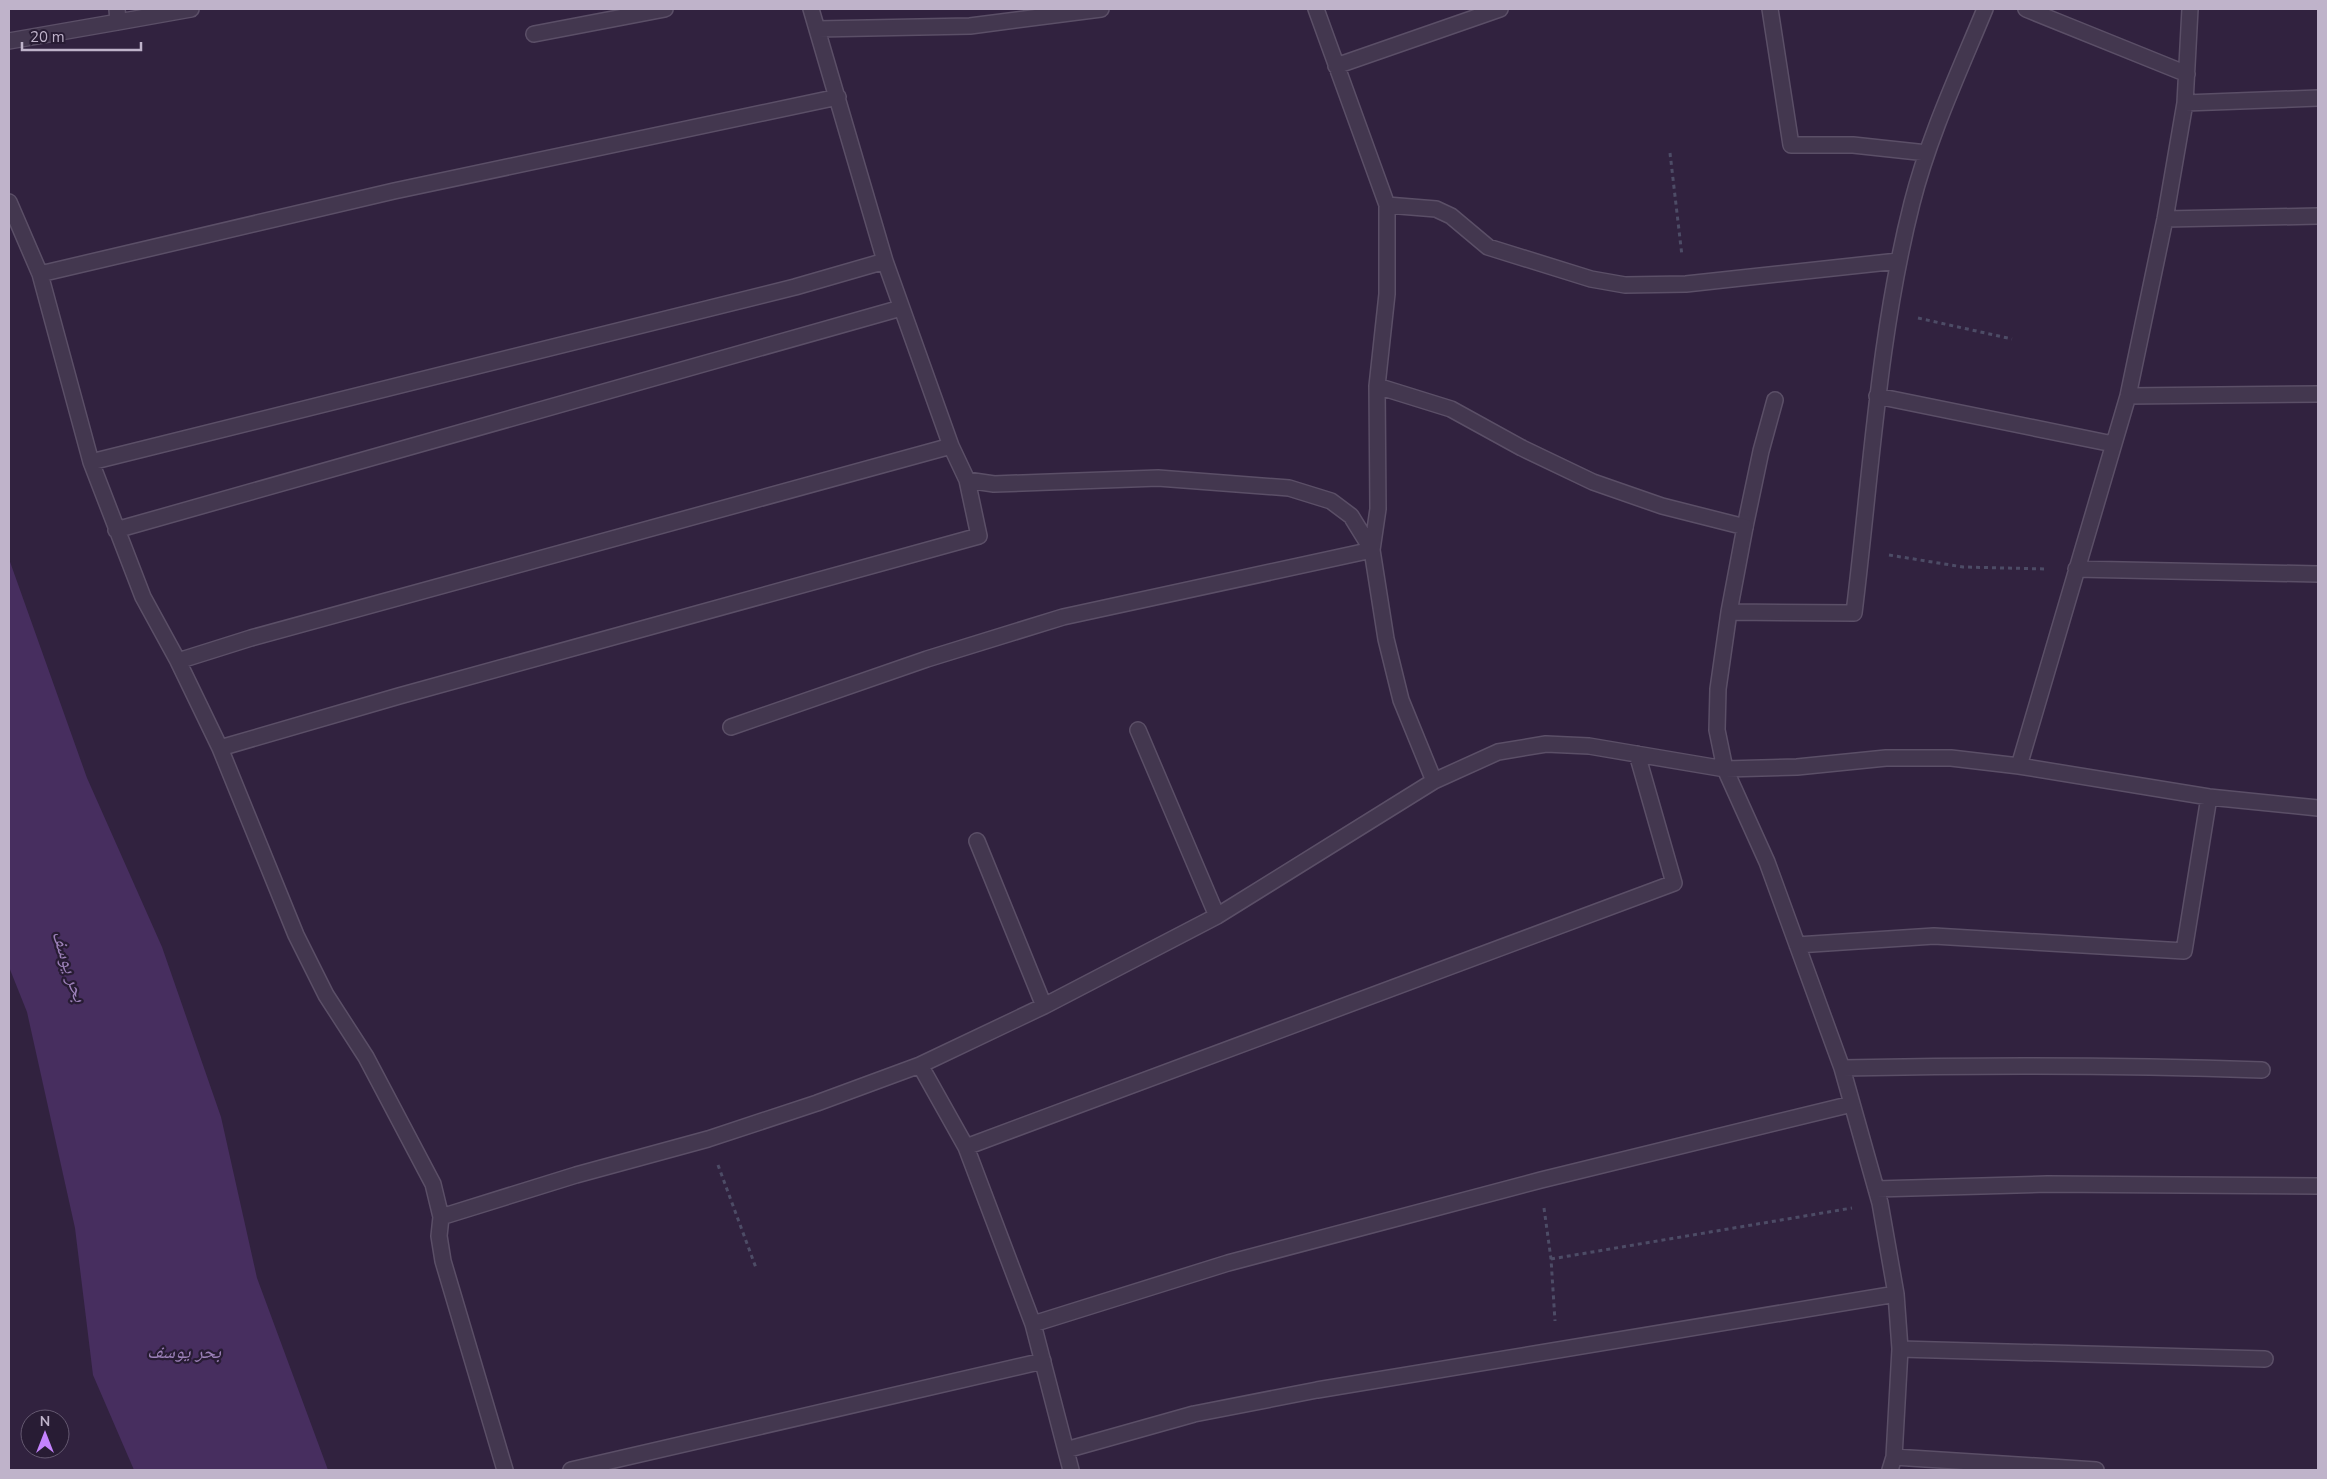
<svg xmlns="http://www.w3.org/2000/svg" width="2327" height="1479" font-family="'Nunito Sans','Noto Naskh Arabic',sans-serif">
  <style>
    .water { fill: #472e5f }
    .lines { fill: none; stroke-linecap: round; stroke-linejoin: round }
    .lane-casing { stroke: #5b4f67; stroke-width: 18 }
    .street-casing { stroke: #5b4f67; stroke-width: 18 }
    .path { stroke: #4d4c66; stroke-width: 3; stroke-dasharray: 4 4; stroke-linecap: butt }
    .lane { stroke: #43374f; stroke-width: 15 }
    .street { stroke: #43374f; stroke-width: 15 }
    .labels { text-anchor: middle; stroke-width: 4.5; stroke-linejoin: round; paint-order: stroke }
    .water-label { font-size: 19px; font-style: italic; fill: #9c80b8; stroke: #281c34 }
  </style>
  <rect width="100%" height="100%" fill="#31223f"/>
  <!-- water -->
  <path class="water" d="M9,559l78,219 75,169 59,170 36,161 71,192h-194l-41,-95 -18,-147 -48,-216 -18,-45z"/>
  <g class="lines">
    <defs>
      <path id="lane" d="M1745,527l16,-76 14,-51"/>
      <path id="street" d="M117,9l1,13 73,-13
        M1316,9l71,196v89l-10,92 1,123 -6,41 14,89 15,61 33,81
        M1770,9l21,136h62l74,8
        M2026,9l161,65
        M817,29l153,-3 131,-17
        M534,34l131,-25
        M9,41l109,-19
        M1336,66l164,-57
        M2185,103l133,-5
        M9,202l31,72 51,188 52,135 35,64 42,87 76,187 30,60 40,62 67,127 8,33 -2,19 4,25 62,209
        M1387,205l49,4 15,7 37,31 103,32 34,6 61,-1 212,-23
        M2165,219l153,-3
        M40,274l354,-83 444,-94
        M1377,386l74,23 71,39 71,34 69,24 83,21 -16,85 -11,77 -1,41 8,39 42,93 75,206 38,135 16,91 4,55 -6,108 -4,13
        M1877,396l236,48
        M2128,396l190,-2
        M91,462l704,-175 90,-26
        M967,480l27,4 164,-6 131,10 42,13 20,15 21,34
        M116,530l785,-222
        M2076,569l242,5
        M1729,612l125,1c17,-137 24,-276 58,-410 17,-67 47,-131 73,-194
        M178,661l73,-23 700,-192
        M731,727l196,-68 136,-42 309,-67
        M1138,730l79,186
        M220,748l179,-52 580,-160 -12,-56 -16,-34 -66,-185 -74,-252
        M2019,766l109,-370 37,-177 20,-116 5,-94
        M977,841l67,165
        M1797,945l137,-9 250,15 25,-154
        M920,1065l46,82 67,177 38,146
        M1842,1068c140,-3 280,-3 420,2
        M966,1147l708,-264 -37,-129
        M1876,1189l171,-5 271,2
        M441,1217l135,-42 132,-36 109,-36 103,-38 124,-59 173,-90 217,-135 64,-29 48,-8 43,2 136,23 72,-2 89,-9h65l68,8 190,31 109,11
        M1033,1324l195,-61 313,-83 311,-76
        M1900,1349l365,10
        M1066,1450l128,-36 123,-24 579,-96
        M1894,1457l202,13
        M571,1470l472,-109"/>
    </defs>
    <!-- lane casing -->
    <use href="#lane" class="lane-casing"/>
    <!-- street casing -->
    <use href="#street" class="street-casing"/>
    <!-- path -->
    <path class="path" d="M1670,153l12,103
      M1918,318l94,21
      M1889,555l74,12 84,2
      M718,1165l38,103
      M1544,1208l7,51 4,62
      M1551,1259l301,-51"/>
    <!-- lane -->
    <use href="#lane" class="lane"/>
    <!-- street -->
    <use href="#street" class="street"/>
  </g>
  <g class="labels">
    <!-- water labels -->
    <g class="water-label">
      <text transform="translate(70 966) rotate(72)" y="7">بحر يوسف</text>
      <text x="184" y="1358">بحر يوسف</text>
    </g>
  </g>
  <!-- border -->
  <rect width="2327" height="1479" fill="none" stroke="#bfb3ca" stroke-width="20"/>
  <!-- north arrow -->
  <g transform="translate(45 1434)"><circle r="24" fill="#281c34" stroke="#645870"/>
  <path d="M0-4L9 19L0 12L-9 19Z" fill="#c583fe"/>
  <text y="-8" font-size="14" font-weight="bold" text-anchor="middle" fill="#bfb3ca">N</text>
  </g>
  <!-- scale -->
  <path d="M22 42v8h119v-8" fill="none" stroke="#bfb3ca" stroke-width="2.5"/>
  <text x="30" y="42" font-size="15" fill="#bfb3ca" stroke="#281c34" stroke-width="4" paint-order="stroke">20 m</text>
</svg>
